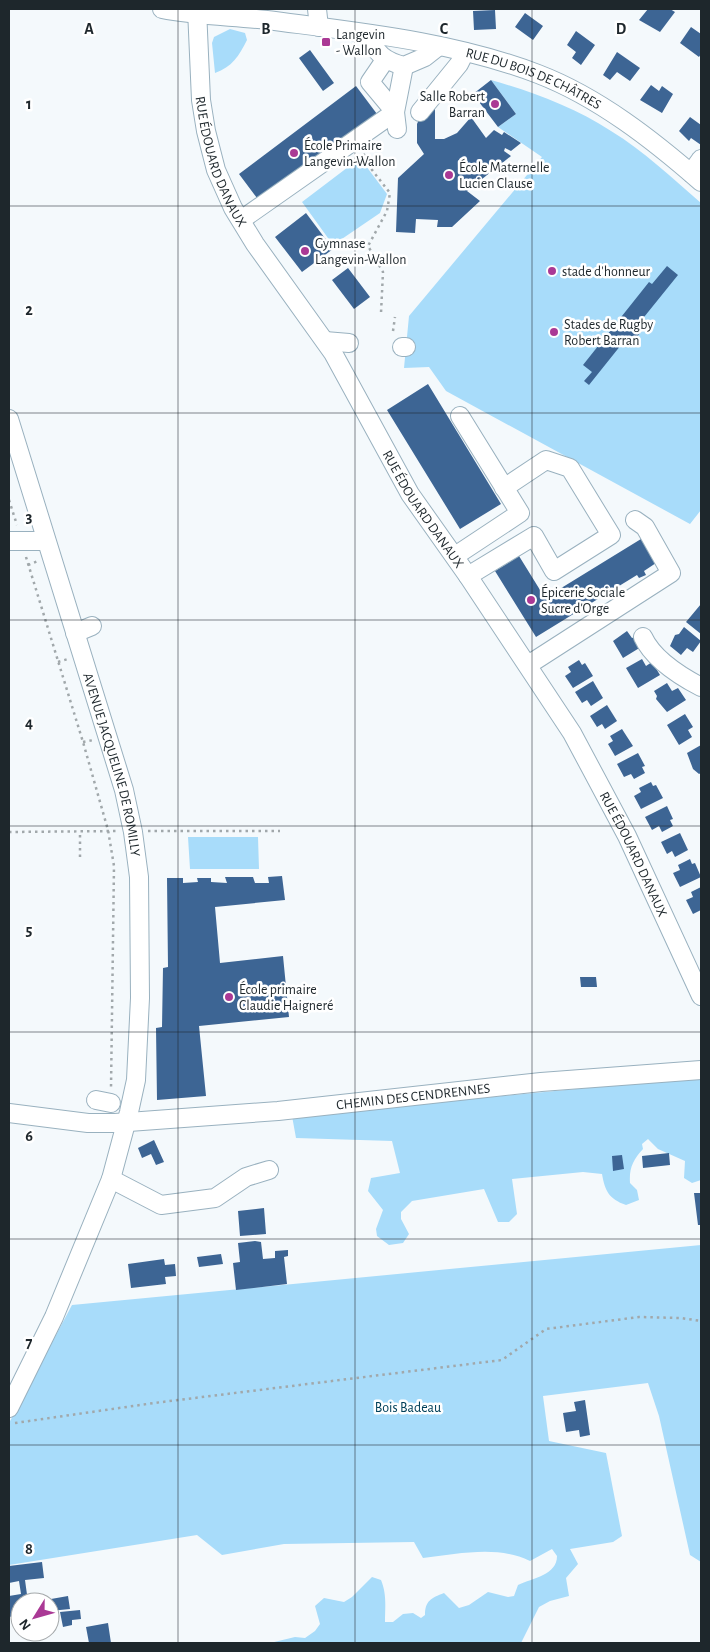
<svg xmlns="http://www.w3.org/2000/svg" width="710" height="1652" font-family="'Alegreya Sans',sans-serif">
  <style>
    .green { fill: #a8dcfa }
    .building { fill: #3d6594 }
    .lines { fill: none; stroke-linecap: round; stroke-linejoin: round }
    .minor-casing { stroke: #99b1bf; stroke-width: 20 }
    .path { stroke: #a1a8ab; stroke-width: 2.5; stroke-dasharray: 2.5 4; stroke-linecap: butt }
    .minor { stroke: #fff; stroke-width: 18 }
    .grid { fill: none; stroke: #1e272c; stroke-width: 1; stroke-opacity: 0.55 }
    .poi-dot { fill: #aa3995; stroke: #fff; stroke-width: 2 }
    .labels { text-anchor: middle; stroke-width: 5; stroke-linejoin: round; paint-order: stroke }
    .poi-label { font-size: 14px; fill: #1e272c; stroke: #fff; text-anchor: start }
    .street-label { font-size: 14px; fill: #1e272c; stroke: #fff }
    .park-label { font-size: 14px; fill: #014059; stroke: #fff }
    .grid-label { font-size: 16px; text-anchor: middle; font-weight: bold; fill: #1e272c; stroke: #fff; stroke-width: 5; stroke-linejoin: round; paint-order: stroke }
  </style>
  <rect width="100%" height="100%" fill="#f4f9fc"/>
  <!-- green -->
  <path class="green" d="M230,29l15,4 2,7c-8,16 -15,27 -32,33l-3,-30 2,-6z
    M491,80c42,12 83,27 120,51 33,20 61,47 90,72v307l-11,14 -244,-133 -17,-24 -25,1 5,-52 133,-159 -44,-30 18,-13z
    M360,158l27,36 -7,19 -47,32 -31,-43z
    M188,837h70l1,32h-69z
    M701,1077v103l-9,3 -8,-5 1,-17 -27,-12 -10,-10 -6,5 1,5c-10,11 -14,19 -13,34l7,7 2,10 -13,5c-17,-6 -21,-14 -24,-31l-19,-2 -71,7 5,35 -8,8h-11l-14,-33 -72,12 -11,11v7l8,15 -6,9 -14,2 -12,-9 -1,-7 7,-19 -15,-19 3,-13 29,-5 -8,-32 -96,-3 -4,-22z
    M701,1245v317l-11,-7 -31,-139 -11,-33 -105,13 6,45 57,12 16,83 -9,6 -43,7 8,15 -12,14 3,18 -19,5 -11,6 -18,36h-251l25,-6 10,1 10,-7 5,-7 -5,-18 9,-8 20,4 8,-5 20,-20 9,3c6,15 4,26 4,42h8l10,-8 10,-1 8,5 4,-3c0,-14 6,-17 19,-22l15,15 10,-3 19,-13 20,5 6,-1 4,-11c15,-7 39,-10 39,-29l-5,-7 -22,12c-33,-16 -71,-7 -107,-3l-9,-16 -130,2 -62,11 -25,-20 -188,30v-142l63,-118z"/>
  <!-- building -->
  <path class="building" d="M648,9h22l5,3 -15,20 -21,-12z
    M495,10l1,19 -22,1 -1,-19z
    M525,13l18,13 -10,14 -18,-13z
    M691,27l10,7v20l-2,3 -19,-14z
    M576,31l19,14 -14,20 -9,-7 4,-6 -9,-7z
    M310,50l24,33 -11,8 -24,-33z
    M617,52l23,16 -10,13 -13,-9 -7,8 -7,-5z
    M491,80l25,34 -18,13 -25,-33z
    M651,85l8,6 3,-5 11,8 -11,19 -22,-13z
    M356,86l21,28 -117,88 -21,-28z
    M435,101v38h9l13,-6 14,-16 15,21 8,-8 8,5 2,-3 17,11 -10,8 -6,-3 -1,3 7,5 -44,35 13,10 -28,26h-15l1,-7 -22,-1 -1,14 -19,-1 2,-54 26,-24 -7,-11v-19l3,-7z
    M690,117l11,8v20l-10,-7 -2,3 -10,-10z
    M306,213l27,36 -31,23 -27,-35z
    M667,266l11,9 -42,52 5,5 -11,13 -5,-5 -36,45 -5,-4 8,-9 -9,-7 66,-83 3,2z
    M348,268l22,29 -16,12 -22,-29z
    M428,384l73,120 -41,25 -73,-119z
    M641,539l15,24 -12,8 2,4 -7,3 -2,-3 -101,62 -41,-66 24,-15 26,42z
    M701,604v30l-15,-12z
    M684,627l17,14 -8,11 -6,-4 -6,7 -11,-9 5,-11 4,-1z
    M627,631l5,7 3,-1 6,10 -18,11 -10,-17z
    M642,659l4,7 6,-4 8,13 -22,13 -12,-20z
    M579,660l3,5 3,-2 8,13 -20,12 -8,-12 6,-4 -3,-5z
    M593,681l10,17 -12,8 -4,-6 -5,3 -7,-11z
    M667,683l5,8 6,-3 8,12 -19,12 -11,-13 1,-3 -3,-5z
    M607,705l10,16 -12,8 -3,-5 -5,3 -7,-11z
    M685,714l8,13 -5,3 4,7 -13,8 -12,-20z
    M622,729l11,17 -18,10 -7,-12 5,-3 -3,-5z
    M701,745v28l-2,1 -6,-5 -6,-16z
    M638,753l7,13 -3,1 3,6 -11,6 -3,-5 -7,3 -7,-13z
    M651,782l2,4 3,-1 7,13 -22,11 -7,-13 7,-4 -2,-4z
    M667,806l6,13 -3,1 3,6 -11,6 -3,-6 -7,4 -7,-13z
    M680,833l8,17 -13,7 -3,-6 -5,3 -6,-12z
    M690,859l2,5 3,-1 6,14 -21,10 -7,-14 7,-3 -2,-5z
    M282,876l3,24 -70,7 5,56 63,-7 6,61 -90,9 7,70 -49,4 -1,-72 6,-1 1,-59 5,-1 -1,-89h16v5l15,-1 -1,-4h14v4l16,1 -2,-6h28l2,6h14l-1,-6z
    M701,887v23l-8,4 -7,-14 7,-3 -2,-5z
    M580,977h16l1,10h-16z
    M154,1140l10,22 -8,3 -5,-11 -9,4 -4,-10z
    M669,1153l1,12 -27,3 -1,-12z
    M622,1155l2,14 -11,2 -1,-15z
    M694,1193h7v32h-3z
    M264,1208l2,26 -26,2 -2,-25z
    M255,1241l6,1 2,17 12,-1v-7l13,-1v6l-4,1 3,27 -51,6 -3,-27 7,-1 -2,-19z
    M221,1254l2,10 -24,3 -2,-10z
    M164,1259l1,6 10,-1 1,12 -11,1 1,7 -35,4 -3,-24z
    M585,1400l5,35 -10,2 -1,-7 -13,2 -3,-19 13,-2 -2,-9z
    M42,1562l2,16 -19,2 3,22h-8v13l-11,2v-21l12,-2 -2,-13 -10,2v-17z
    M68,1596l2,13 -20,2v-9h-16z
    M80,1610l1,9 -9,1v5l-9,2 -3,-15z
    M108,1623l3,20h-22l-3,-16z"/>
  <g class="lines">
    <defs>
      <g id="minor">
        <path id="s1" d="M162,9c35,7 69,7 105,11 91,12 185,21 271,54 60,23 115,66 163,108"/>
        <path id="s2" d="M197,9l4,91 5,31 10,39 17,38 22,36 78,109 77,141 58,82 104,157 55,103 74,160"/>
        <path d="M317,9l2,18"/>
        <path d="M370,35c5,19 15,26 34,31l21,-9 14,-11"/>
        <path d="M420,112l39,-48 6,-12"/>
        <path d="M397,129l-2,-17 9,-46"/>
        <path d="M691,173l10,-14"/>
        <path d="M241,220l154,-108 -25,-30 15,-22"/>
        <path d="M325,341l24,2"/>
        <path d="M402,347h4"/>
        <path id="s3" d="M9,419l115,371 9,42 6,45 1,121 -4,82 -7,32 -18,67 -57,138 -45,91"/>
        <path d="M9,541h37"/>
        <path d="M455,556l65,-43 -60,-97"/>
        <path d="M468,576l66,-40 20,35 57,-36 -41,-67 -24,-8 -42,28"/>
        <path d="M75,633l17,-7"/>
        <path d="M643,637c10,22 37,39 58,50"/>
        <path d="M528,665l143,-92 -26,-46 -10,-7"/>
        <path d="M96,1100l15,3"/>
        <path id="s4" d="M9,1113l79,10h27l163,-12 263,-29 160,-12"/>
        <path d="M111,1179l50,26 54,-7 31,-21 23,-7"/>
      </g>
    </defs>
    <!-- minor casing -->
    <use href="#minor" class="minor-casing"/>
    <!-- path -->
    <path class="path" d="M365,154l-3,3 28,36 -3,18 -19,35 15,26 -2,41
      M393,331l2,-14
      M9,500l8,25
      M26,557l57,185 25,88 6,36 -3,222
      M28,565l10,-4
      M58,662l10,-3
      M83,742l11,-2
      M148,831h132
      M9,832l108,-1
      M80,857v-25
      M15,1423l139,-20 348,-43 44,-31 93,-12 42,1 20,3"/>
    <!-- minor -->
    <use href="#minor" class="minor"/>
  </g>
  <!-- grid -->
  <path class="grid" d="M178,9v1634M355,9v1634M532,9v1634M9,206h692M9,413h692M9,620h692M9,826h692M9,1032h692M9,1239h692M9,1445h692"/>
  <!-- markers -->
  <g class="poi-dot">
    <rect x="321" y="37" width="10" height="10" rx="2.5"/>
    <circle cx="495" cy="104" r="5"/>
    <circle cx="294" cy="153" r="5"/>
    <circle cx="449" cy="175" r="5"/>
    <circle cx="305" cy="251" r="5"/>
    <circle cx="552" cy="271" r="5"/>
    <circle cx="554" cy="332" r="5"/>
    <circle cx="531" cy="600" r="5"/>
    <circle cx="229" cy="997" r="5"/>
  </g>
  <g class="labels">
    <!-- poi labels -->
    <g class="poi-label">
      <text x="336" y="39">Langevin<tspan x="336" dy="16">- Wallon</tspan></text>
      <text x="485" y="101" text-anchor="end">Salle Robert<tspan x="485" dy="16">Barran</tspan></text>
      <text x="304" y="150">École Primaire<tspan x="304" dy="16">Langevin-Wallon</tspan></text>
      <text x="459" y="172">École Maternelle<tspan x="459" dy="16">Lucien Clause</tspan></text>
      <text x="315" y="248">Gymnase<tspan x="315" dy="16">Langevin-Wallon</tspan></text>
      <text x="562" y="276">stade d'honneur</text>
      <text x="564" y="329">Stades de Rugby<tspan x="564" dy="16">Robert Barran</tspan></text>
      <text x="541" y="597">Épicerie Sociale<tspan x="541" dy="16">Sucre d'Orge</tspan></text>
      <text x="239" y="994">École primaire<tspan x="239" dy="16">Claudie Haigneré</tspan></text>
    </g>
    <!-- street labels -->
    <g class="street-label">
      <text dy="5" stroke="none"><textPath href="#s1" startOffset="380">RUE DU BOIS DE CHÂTRES</textPath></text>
      <text dy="5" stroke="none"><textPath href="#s2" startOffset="156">RUE ÉDOUARD DANAUX</textPath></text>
      <text dy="5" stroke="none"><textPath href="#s2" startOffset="561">RUE ÉDOUARD DANAUX</textPath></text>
      <text dy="5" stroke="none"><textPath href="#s3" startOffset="361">AVENUE JACQUELINE DE ROMILLY</textPath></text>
      <text dy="5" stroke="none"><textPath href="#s2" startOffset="966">RUE ÉDOUARD DANAUX</textPath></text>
      <text dy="5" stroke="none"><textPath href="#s4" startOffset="406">CHEMIN DES CENDRENNES</textPath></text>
    </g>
    <!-- park labels -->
    <g class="park-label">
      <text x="408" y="1412">Bois Badeau</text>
    </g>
  </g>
  <g class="grid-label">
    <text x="89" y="34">A</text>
    <text x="266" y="34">B</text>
    <text x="444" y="34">C</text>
    <text x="621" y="34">D</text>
    <text x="29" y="109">1</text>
    <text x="29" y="315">2</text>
    <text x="29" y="522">3</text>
    <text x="29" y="728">4</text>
    <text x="29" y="935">5</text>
    <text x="29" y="1141">6</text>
    <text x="29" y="1348">7</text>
    <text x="29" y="1554">8</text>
  </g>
  <!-- border -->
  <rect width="710" height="1652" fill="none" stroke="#1e272c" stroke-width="20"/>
  <!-- north arrow -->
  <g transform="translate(35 1617) rotate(233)"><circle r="24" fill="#ffffff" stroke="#a5a9ab"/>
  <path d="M0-4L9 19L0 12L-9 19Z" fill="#aa3995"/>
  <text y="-8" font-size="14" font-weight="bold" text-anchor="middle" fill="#1e272c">N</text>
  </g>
</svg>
